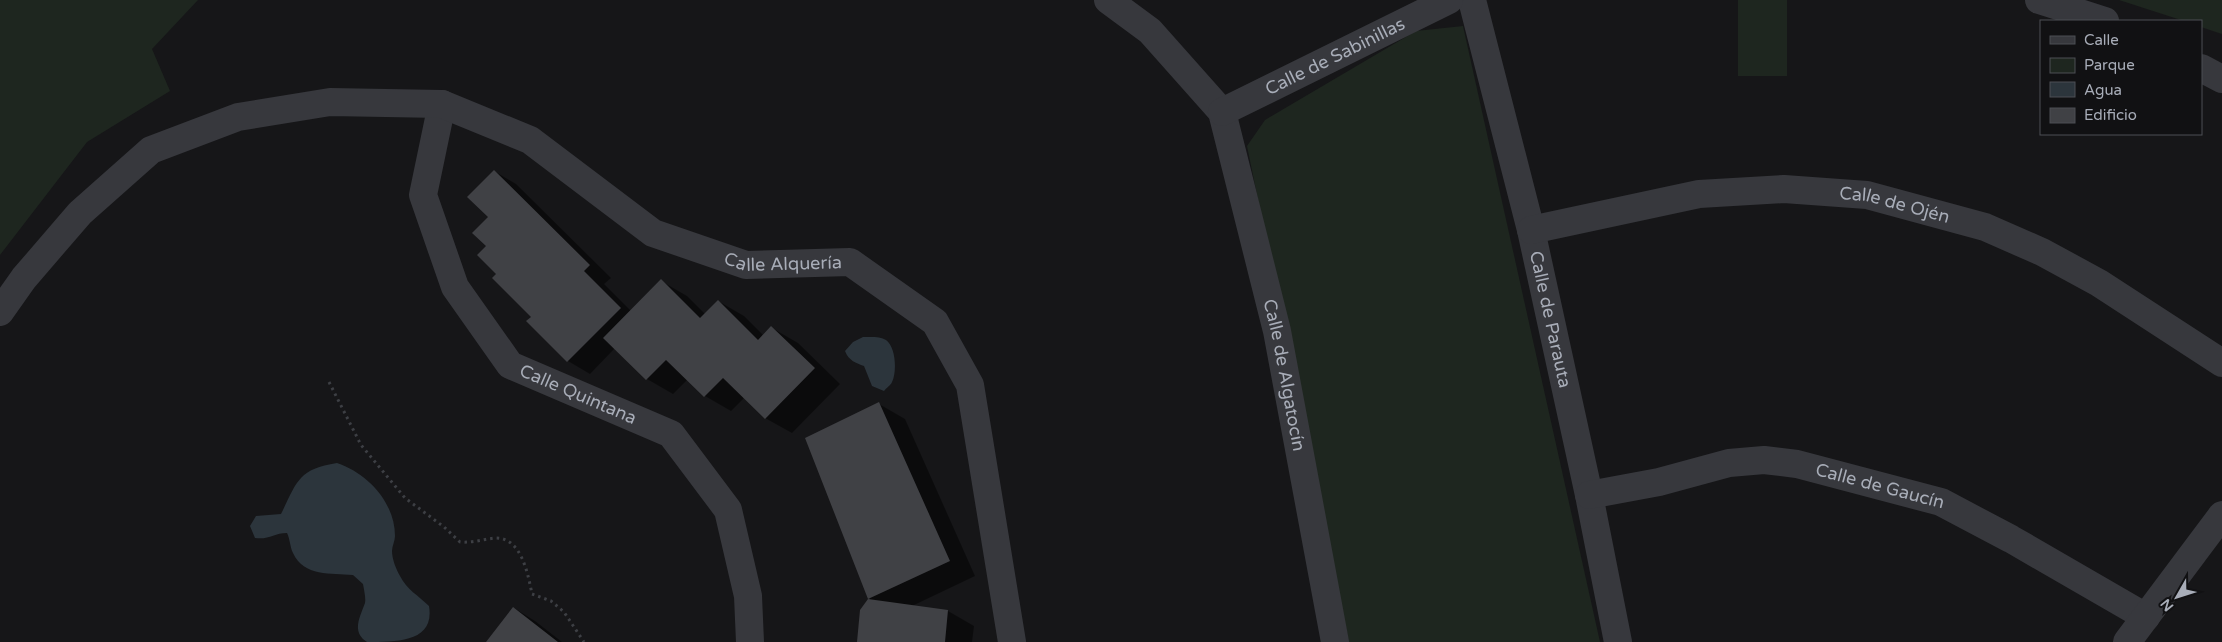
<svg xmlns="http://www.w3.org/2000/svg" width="2222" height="642" font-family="'Varela Round',sans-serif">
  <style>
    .green { fill: #1e261f }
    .water { fill: #2c353c }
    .shadow { fill: #0007 }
    .building { fill: #404145 }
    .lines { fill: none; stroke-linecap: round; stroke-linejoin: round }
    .path { stroke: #3d3f44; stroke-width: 3; stroke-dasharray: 2.5 4; stroke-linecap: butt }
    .minor { stroke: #37383d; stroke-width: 28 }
    .tertiary { stroke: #37383d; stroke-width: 28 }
    .labels { text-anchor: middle; stroke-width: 5; stroke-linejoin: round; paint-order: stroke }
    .street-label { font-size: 18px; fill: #a8adb8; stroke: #111113 }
  </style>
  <rect width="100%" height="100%" fill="#161618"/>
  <!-- green -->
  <path class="green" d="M0,0h198l-46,49 18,42 -83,51 -87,113z
    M1738,0h49v76h-49z
    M2119,0h103v34l-21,-7v-6h-17z
    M1463,26l137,616h-251l-102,-496 18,-26 151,-89z"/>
  <!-- water -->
  <path class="water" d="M863,337c7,0 17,-1 23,3 10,7 11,32 6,42 -1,3 -6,6 -8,9l-12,-5 -8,-20c-8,-3 -15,-5 -19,-15l8,-9z
    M337,463c30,10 58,39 58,73 0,5 -3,10 -3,15 0,8 4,18 8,25 7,14 18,19 29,30 6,36 -31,36 -62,36 -16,-10 -7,-25 -2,-39 1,-5 -1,-13 -2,-19l-10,-9c-22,-2 -49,2 -60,-22 -3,-6 -3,-14 -6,-20 -13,0 -18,7 -32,5l-5,-12 6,-10 25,-2c16,-32 17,-45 56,-51z"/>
  <!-- shadow -->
  <path class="shadow" d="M494,171l22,13 95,94 -7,6 27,27 30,-30 26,15 18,18 13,-13 26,15 20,20 8,-8 26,15 42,41 -48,49 -27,-15 -21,-20 -13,13 -26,-15 -17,-17 -15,15 -26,-15 -32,-31 -25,26 -22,-13 -40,-40 5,-4 -35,-43 -8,-57z
    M879,404l26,15 70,157 -63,30 36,5 26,15 -2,16h-114l12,-43 -63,-160z
    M514,608l21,13 27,21h-74z"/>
  <!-- building -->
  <path class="building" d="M494,170l96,95 -6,6 37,37 -54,54 -41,-41 5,-4 -39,-39 4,-4 -19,-19 9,-9 -14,-13 16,-16 -21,-20z
    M661,279l39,39 18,-18 40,40 13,-14 44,42 -50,51 -42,-41 -19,19 -38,-37 -20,20 -43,-42z
    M879,402l71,159 -82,38 -63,-161z
    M868,599l80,11 -3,32h-88l3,-32z
    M513,607l45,35h-72z"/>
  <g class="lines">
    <!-- path -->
    <path class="path" d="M329,382l32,63 44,53 39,29 16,15c13,1 24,-3 36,-4 26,0 32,37 36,56l19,7 13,11 20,30"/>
    <!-- minor -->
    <g class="minor">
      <path id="s1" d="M1108,0l42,31 72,81 55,219 58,311"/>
      <path id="s2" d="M1472,0l59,230 58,265 29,147"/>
      <path d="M2039,0l66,21"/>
      <path d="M2201,68l21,11"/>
      <path id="s3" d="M442,104l-19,91 32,92 55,78 161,69 57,76 20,86 2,46"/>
      <path id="s4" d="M1222,112l227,-112"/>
      <path id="s5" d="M1531,230l168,-36 85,-5 83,6 118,32 57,25 57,31 123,80"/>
      <path id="s6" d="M0,312l24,-34 56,-65 71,-63 87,-33 92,-15 112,2 88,36 123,93 93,32 104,-3 85,60 35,63 42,257"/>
      <path id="s7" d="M1589,495l70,-13 70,-19 35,-3 33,4 144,38 70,37 135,78"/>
    </g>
    <!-- tertiary -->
    <path class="tertiary" d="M2127,642l95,-127"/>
  </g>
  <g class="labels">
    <!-- street labels -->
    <g class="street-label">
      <text dy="6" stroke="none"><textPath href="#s4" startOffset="126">Calle de Sabinillas</textPath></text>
      <text dy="6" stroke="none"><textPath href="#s5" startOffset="369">Calle de Ojén</textPath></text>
      <text dy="6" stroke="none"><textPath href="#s6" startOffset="905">Calle Alquería</textPath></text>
      <text dy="6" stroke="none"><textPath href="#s2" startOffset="329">Calle de Parauta</textPath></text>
      <text dy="6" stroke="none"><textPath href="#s1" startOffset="431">Calle de Algatocín</textPath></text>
      <text dy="6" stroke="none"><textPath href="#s3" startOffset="360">Calle Quintana</textPath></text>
      <text dy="6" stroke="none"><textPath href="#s7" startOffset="298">Calle de Gaucín</textPath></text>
    </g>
  </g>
  <!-- legend -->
  <rect x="2040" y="20" width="162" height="115" fill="#111113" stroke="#4d4f55"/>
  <rect x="2050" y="36" width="25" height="8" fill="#37383d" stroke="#4d4f55"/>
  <text x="2084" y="45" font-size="15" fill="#a8adb8">Calle</text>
  <rect x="2050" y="58" width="25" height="15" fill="#1e261f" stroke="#4d4f55"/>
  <text x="2084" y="70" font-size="15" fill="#a8adb8">Parque</text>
  <rect x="2050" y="82" width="25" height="15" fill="#2c353c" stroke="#4d4f55"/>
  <text x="2084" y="95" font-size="15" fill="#a8adb8">Agua</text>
  <rect x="2050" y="108" width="25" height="15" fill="#404145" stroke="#4d4f55"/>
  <text x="2084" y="120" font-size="15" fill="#a8adb8">Edificio</text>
  <!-- north arrow -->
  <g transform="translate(2177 597) rotate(231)" stroke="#111113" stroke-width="4" paint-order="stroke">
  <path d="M0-4L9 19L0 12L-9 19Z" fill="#a8adb8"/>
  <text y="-8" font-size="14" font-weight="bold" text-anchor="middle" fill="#a8adb8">N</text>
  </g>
</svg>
